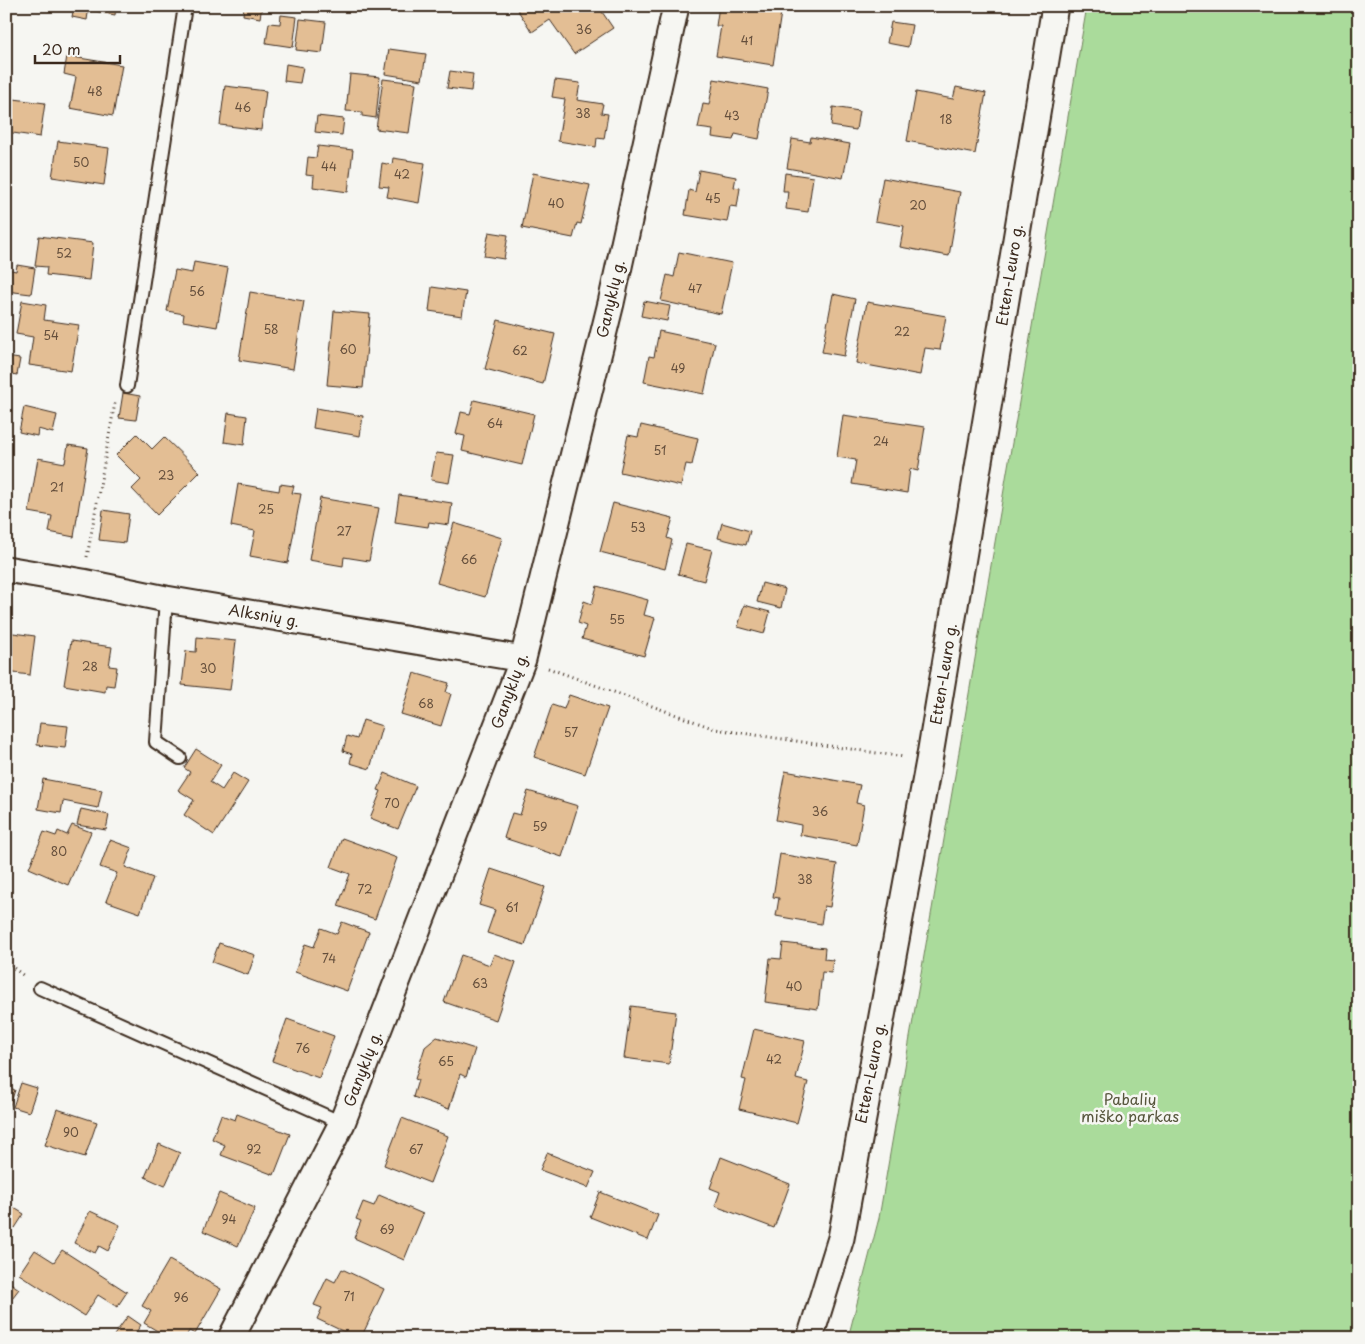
<svg xmlns="http://www.w3.org/2000/svg" width="1365" height="1344" font-family="'Playpen Sans',sans-serif">
  <style>
    .green { fill: #aadb9b; stroke: #72825c }
    .building { fill: #e3be94; stroke: #3b2a1e }
    .lines { fill: none; stroke-linecap: round; stroke-linejoin: round }
    .service-casing { stroke: #3b2a1e; stroke-width: 16 }
    .minor-casing { stroke: #3b2a1e; stroke-width: 29 }
    .path { stroke: #3b2a1e; stroke-width: 3; stroke-dasharray: 1 4; stroke-linecap: butt }
    .service { stroke: #f6f6f2; stroke-width: 12 }
    .minor { stroke: #f6f6f2; stroke-width: 25 }
    .labels { text-anchor: middle; stroke-width: 5; stroke-linejoin: round; paint-order: stroke }
    .number-label { font-size: 12px; fill: #654f3c }
    .street-label { font-size: 15px; fill: #3b2a1e; stroke: #f6f6f2 }
    .park-label { font-size: 15px; fill: #57563d; stroke: #f6f6f2 }
  </style>
  <rect width="100%" height="100%" fill="#f6f6f2"/>
  <filter id="ink" filterUnits="userSpaceOnUse"><feTurbulence type="fractalNoise" baseFrequency=".02" numOctaves="2"/><feDisplacementMap in="SourceGraphic" scale="10" xChannelSelector="R" yChannelSelector="G"/><feConvolveMatrix kernelMatrix="1 2 1 2 8 2 1 2 1" color-interpolation-filters="sRGB"/></filter>
  <g filter="url(#ink)">
    <!-- green -->
    <path class="green" d="M1087,6h272v1332h-511l31,-120z"/>
    <!-- building -->
    <path class="building" d="M74,6h15l-2,14 -15,-3z
      M89,6h27l-1,9 -26,-5z
      M244,6h18l-2,12 -17,-3z
      M515,6h83l15,22 -39,26 -24,-34 -18,12z
      M719,6h63l-9,59 -57,-9 5,-30h-5z
      M281,15l16,2 -4,30 -27,-4 3,-20 11,1z
      M300,19l26,3 -4,31 -26,-3z
      M891,22l21,3 -4,22 -21,-4z
      M389,49l37,5 -4,26 -37,-6z
      M67,56l55,9 -9,51 -43,-8 6,-31 -12,-3z
      M286,64l17,3 -3,16 -16,-2z
      M450,71l23,3 -2,17 -24,-3z
      M350,74l30,3 -4,41 -14,-2v-4l-16,-1z
      M383,79l33,4 -7,50 -33,-4z
      M714,79l54,10 -9,50 -24,-5 -2,6 -21,-3 1,-7 -15,-2 5,-24 6,1z
      M555,80l25,3 -3,17 26,4 -2,9 7,1 -4,25 -7,-1 -1,9 -38,-6 7,-42 -13,-2z
      M225,86l41,5 -5,39 -41,-5z
      M956,87l30,6 -11,61 -68,-13 9,-49 37,7z
      M6,98l39,5 -5,34 -34,-5z
      M833,107l26,4 -3,19 -25,-4z
      M317,116l27,3 -2,16 -27,-3z
      M811,137l39,7 -7,34 -56,-10 5,-29 18,3z
      M58,141l51,7 -5,37 -52,-8z
      M318,146l35,4 -5,42 -35,-5 1,-11 -8,-1 2,-18 8,1z
      M393,158l32,5 -6,40 -32,-6 2,-10 -10,-1 3,-23 10,2z
      M699,170l37,7 -2,10 6,1 -3,19 -7,-1 -3,16 -42,-7 4,-25 6,2z
      M533,173l57,12 -9,39 -4,-1 -4,15 -51,-10z
      M785,173l28,4 -5,35 -22,-3 2,-18h-5z
      M883,178l77,14 -11,64 -49,-9 4,-21 -29,-5z
      M489,232l19,3 -4,24 -20,-3z
      M39,236l54,7 -4,37 -43,-5 1,-8 -12,-1z
      M679,252l53,11 -11,51 -60,-13 6,-26 7,2z
      M194,262l34,6 -11,59 -34,-6 1,-7 -17,-3 8,-41 17,3z
      M17,265l18,3 -4,26 -25,-3v-22l10,2z
      M432,287l34,5 -4,24 -33,-5z
      M250,292l54,9 -11,68 -54,-9z
      M833,294l22,5 -11,57 -22,-4z
      M22,301l24,4 -2,15 35,5 -8,46 -42,-6 4,-28 -17,-3z
      M644,301l26,5 -3,15 -26,-5z
      M867,302l79,14 -6,34 -15,-2 -5,27 -64,-12z
      M334,311l36,3 -7,74 -36,-3z
      M498,320l57,14 -12,50 -58,-15z
      M659,331l56,12 -11,51 -60,-12 5,-26 5,1z
      M6,357l14,2 -3,16 -11,-2z
      M123,393l17,3 -4,24 -17,-2z
      M474,400l60,14 -12,51 -60,-14 3,-15 -9,-2 5,-22 9,2z
      M24,407l33,8 -4,18 -15,-4 -1,7 -18,-4z
      M316,408l47,8 -3,20 -47,-8z
      M228,413l19,3 -3,29 -20,-3z
      M843,415l82,12 -7,44 -8,-2 -3,24 -55,-9 4,-24 -19,-3z
      M641,425l57,13 -6,27 -6,-1 -5,22 -61,-14 8,-37 10,2z
      M137,434l15,15 12,-12 36,35 -43,43 -25,-26 9,-9 -25,-25z
      M68,445l20,3 -14,89 -25,-5 3,-16 -23,-4 9,-54 27,5z
      M436,453l18,2 -5,28 -18,-3z
      M238,484l41,7 1,-7 14,2 -2,7 9,1 -13,69 -38,-7 5,-25 -24,-5z
      M399,495l53,8 -3,22 -20,-3 -1,5 -33,-5z
      M320,498l59,10 -10,53 -25,-4 -1,9 -34,-6z
      M613,503l60,15 -6,20 5,2 -7,29 -65,-17z
      M103,510l26,4 -4,29 -26,-3z
      M454,523l48,15 -17,59 -48,-14z
      M722,523l28,8 -4,14 -28,-7z
      M686,544l26,6 -8,31 -26,-7z
      M762,583l23,6 -4,19 -24,-6z
      M597,586l51,14 -4,15 11,3 -11,38 -62,-17 4,-13 -8,-3 6,-22 8,3z
      M744,605l26,7 -6,22 -26,-7z
      M6,632l29,4 -5,39 -24,-3z
      M197,637l39,4 -6,49 -48,-5 4,-34 10,1z
      M71,641l41,6 -3,19 8,1 -3,19 -8,-1 -1,7 -41,-7z
      M414,673l35,10 -3,9 5,2 -10,32 -40,-12z
      M569,695l39,13 -23,66 -51,-17 18,-52 12,4z
      M363,720l19,6 -12,43 -20,-6 2,-9 -9,-3 4,-15 10,3z
      M40,723l28,3 -3,22 -28,-3z
      M196,749l25,16 -11,17 12,8 11,-17 15,9 -34,53 -30,-20 10,-15 -16,-10 12,-18 -6,-4z
      M785,771l75,14 -4,18 8,2 -7,40 -57,-10 1,-10 -25,-5z
      M385,773l31,13 -18,43 -28,-11 11,-27 -3,-1z
      M43,779l59,11 -4,18 -35,-7 -2,12 -23,-4z
      M528,791l50,15 -16,51 -58,-19 8,-25 8,2z
      M81,809l28,6 -3,15 -29,-5z
      M72,825l19,7 -23,53 -39,-17 15,-36 12,4 2,-5 9,4z
      M342,838l55,20 -22,61 -37,-13 12,-32 -19,-7z
      M110,840l22,8 -7,19 28,11 -13,35 -34,-12 11,-28 -17,-6z
      M780,854l57,10 -7,43 -6,-1 -3,18 -45,-8 3,-18 -6,-1z
      M491,869l54,18 -20,58 -38,-12 8,-23 -16,-5z
      M342,922l27,10 -22,59 -52,-19 10,-28 9,3 7,-19 16,6z
      M219,943l36,12 -7,20 -36,-13z
      M783,943l42,5 -1,11 9,1 -2,13 -9,-1 -4,37 -53,-7 5,-44 11,1z
      M494,954l22,8 -20,58 -52,-18 17,-47 29,10z
      M631,1006l45,6 -7,52 -45,-6z
      M287,1019l47,17 -15,42 -47,-17z
      M754,1029l51,12 -9,38 12,3 -11,41 -58,-14 7,-29 -4,-1z
      M437,1037l38,12 -9,28 -6,-3 -11,35 -36,-12 5,-17 -3,-1 10,-32z
      M21,1083l16,5 -8,24 -16,-5z
      M6,1088l9,2 -9,27z
      M57,1109l40,13 -12,35 -40,-12z
      M237,1114l53,20 -16,41 -53,-20 4,-10 -13,-6 9,-24 14,5z
      M402,1118l46,18 -18,47 -46,-18z
      M159,1144l21,9 -15,33 -20,-9z
      M547,1153l48,19 -7,16 -48,-18z
      M721,1157l69,27 -16,44 -59,-22 5,-14 -10,-4z
      M600,1192l58,23 -10,25 -58,-23z
      M219,1193l36,15 -17,38 -35,-15z
      M379,1195l44,19 -19,46 -50,-22 7,-17 -5,-2 7,-17 11,4z
      M6,1203l18,11 -9,14 -9,-6z
      M90,1211l30,14 -12,26 -9,-5 -4,7 -21,-10z
      M35,1250l19,12 8,-12 65,42 -10,15 -19,-12 -14,21 -65,-42z
      M169,1260l52,29 -26,45 -6,-3 -4,7h-16l-25,-15 7,-12 -9,-5z
      M342,1269l42,20 -23,49h-4l-40,-19 5,-11 -8,-3 13,-27 8,4z
      M6,1280l13,9 -13,17z
      M128,1316l13,9 -9,13h-20z"/>
    <g class="lines">
      <defs>
        <path id="service" d="M127,386l58,-380
          M166,599l-10,143 24,16
          M40,988l302,135"/>
        <path id="minor" d="M6,569l77,13 83,17 357,60
          M231,1338l111,-215 181,-464 88,-356 65,-297
          M810,1338l31,-100 88,-477 126,-755"/>
      </defs>
      <!-- service casing -->
      <use href="#service" class="service-casing"/>
      <!-- minor casing -->
      <use href="#minor" class="minor-casing"/>
      <!-- path -->
      <path class="path" d="M87,557l28,-154
        M548,668l167,61 189,28
        M6,962l18,14"/>
      <!-- service -->
      <use href="#service" class="service"/>
      <!-- minor -->
      <use href="#minor" class="minor"/>
    </g>
  </g>
  <g class="labels">
    <!-- number labels -->
    <g class="number-label">
      <text x="584" y="34">36</text>
      <text x="747" y="45">41</text>
      <text x="95" y="96">48</text>
      <text x="243" y="112">46</text>
      <text x="583" y="118">38</text>
      <text x="732" y="120">43</text>
      <text x="946" y="124">18</text>
      <text x="81" y="167">50</text>
      <text x="329" y="171">44</text>
      <text x="402" y="179">42</text>
      <text x="713" y="203">45</text>
      <text x="556" y="208">40</text>
      <text x="918" y="210">20</text>
      <text x="64" y="258">52</text>
      <text x="695" y="293">47</text>
      <text x="197" y="296">56</text>
      <text x="271" y="334">58</text>
      <text x="902" y="336">22</text>
      <text x="51" y="340">54</text>
      <text x="348" y="354">60</text>
      <text x="520" y="355">62</text>
      <text x="678" y="373">49</text>
      <text x="495" y="428">64</text>
      <text x="881" y="446">24</text>
      <text x="660" y="455">51</text>
      <text x="166" y="480">23</text>
      <text x="57" y="492">21</text>
      <text x="266" y="514">25</text>
      <text x="638" y="532">53</text>
      <text x="344" y="536">27</text>
      <text x="469" y="564">66</text>
      <text x="617" y="624">55</text>
      <text x="90" y="671">28</text>
      <text x="208" y="673">30</text>
      <text x="426" y="708">68</text>
      <text x="571" y="737">57</text>
      <text x="392" y="808">70</text>
      <text x="820" y="816">36</text>
      <text x="540" y="831">59</text>
      <text x="59" y="856">80</text>
      <text x="805" y="884">38</text>
      <text x="365" y="894">72</text>
      <text x="512" y="912">61</text>
      <text x="329" y="963">74</text>
      <text x="480" y="988">63</text>
      <text x="794" y="991">40</text>
      <text x="303" y="1053">76</text>
      <text x="774" y="1064">42</text>
      <text x="446" y="1066">65</text>
      <text x="71" y="1137">90</text>
      <text x="254" y="1154">92</text>
      <text x="416" y="1154">67</text>
      <text x="229" y="1224">94</text>
      <text x="387" y="1234">69</text>
      <text x="349" y="1301">71</text>
      <text x="181" y="1302">96</text>
    </g>
    <!-- street labels -->
    <g class="street-label">
      <text transform="translate(1010 275) rotate(-81)" y="5">Etten-Leuro g.</text>
      <text transform="translate(611 299) rotate(-77)" y="5">Ganyklų g.</text>
      <text transform="translate(264 616) rotate(10)" y="5">Alksnių g.</text>
      <text transform="translate(944 674) rotate(-81)" y="5">Etten-Leuro g.</text>
      <text transform="translate(510 691) rotate(-70)" y="5">Ganyklų g.</text>
      <text transform="translate(363 1069) rotate(-69)" y="5">Ganyklų g.</text>
      <text transform="translate(871 1073) rotate(-79)" y="5">Etten-Leuro g.</text>
    </g>
    <!-- park labels -->
    <g class="park-label">
      <text x="1130" y="1105">Pabalių<tspan x="1130" dy="17">miško parkas</tspan></text>
    </g>
  </g>
  <!-- margin -->
  <rect width="1365" height="1344" fill="none" stroke="#f6f6f2" stroke-width="25"/>
  <rect x="12" y="12" width="1340" height="1319" fill="none" stroke="#3b2a1e" stroke-width="2" filter="url(#ink)"/>
  <!-- scale -->
  <path d="M35 55v8h85v-8" fill="none" stroke="#3b2a1e" stroke-width="2.5"/>
  <text x="42" y="55" font-size="15" fill="#3b2a1e" stroke="#f6f6f2" stroke-width="4" paint-order="stroke">20 m</text>
</svg>
